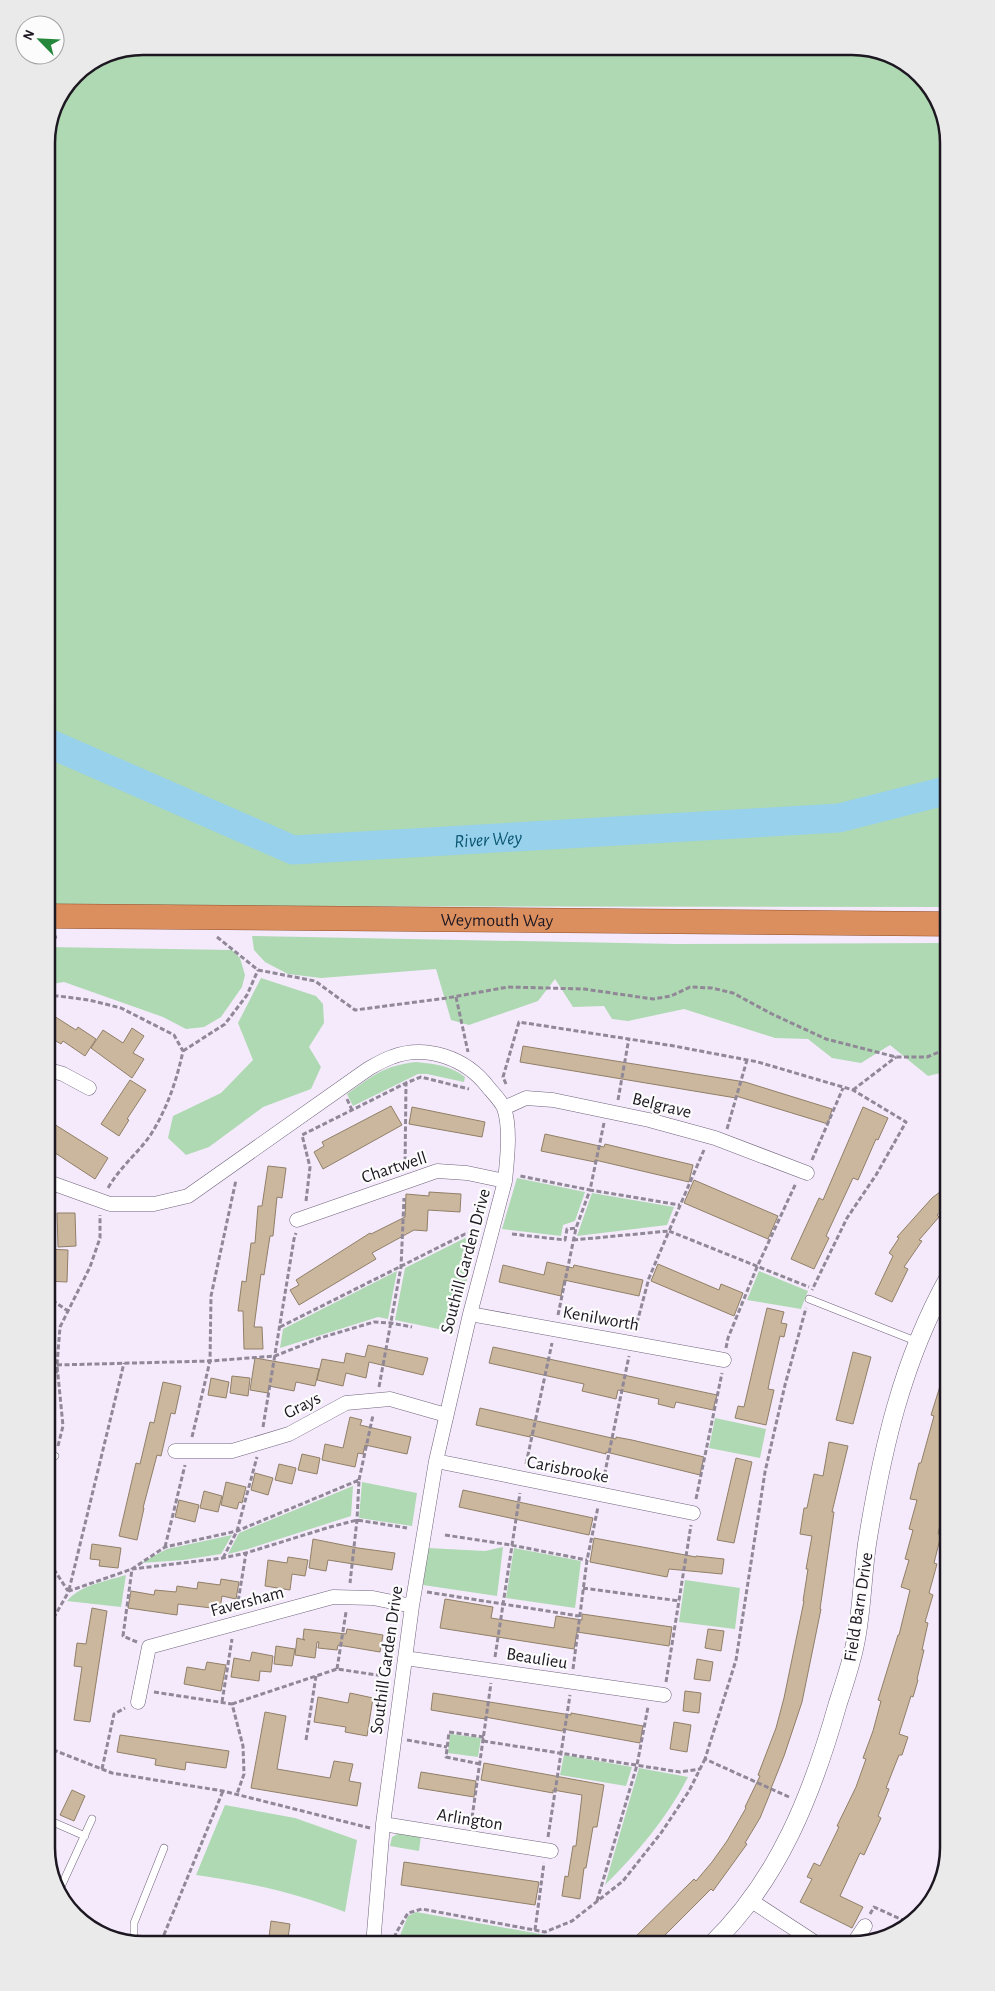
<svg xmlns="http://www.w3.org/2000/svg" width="995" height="1991" font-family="'Alegreya Sans',sans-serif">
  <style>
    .green { fill: #afd9b2 }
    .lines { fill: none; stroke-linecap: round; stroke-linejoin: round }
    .river { stroke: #98d1ec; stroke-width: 29 }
    .building { fill: #cab79e; stroke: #917f67 }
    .service-casing { stroke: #70637b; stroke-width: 8 }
    .minor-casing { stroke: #70637b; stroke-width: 15 }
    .tertiary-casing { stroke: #70637b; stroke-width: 19 }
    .trunk-casing { stroke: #93522e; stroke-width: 25 }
    .path { stroke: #918897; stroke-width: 3; stroke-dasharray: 5 2.5; stroke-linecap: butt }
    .service { stroke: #fff; stroke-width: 7 }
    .minor { stroke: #fff; stroke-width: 14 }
    .tertiary { stroke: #fff; stroke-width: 18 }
    .trunk { stroke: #db8e5e; stroke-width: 24 }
    .labels { text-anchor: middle; stroke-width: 4.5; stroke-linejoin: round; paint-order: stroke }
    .street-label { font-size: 18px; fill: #1d1721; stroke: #fcfcfc }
    .water-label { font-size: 19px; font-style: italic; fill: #0a5671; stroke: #fcfcfc }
    .rim { fill: none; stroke: #1d1721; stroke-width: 2.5 }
  </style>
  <rect width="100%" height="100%" fill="#f4eafc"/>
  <!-- green -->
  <path class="green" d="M144,46h714l52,20 31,41 8,37v763l-903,-1v-769l8,-31 21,-31 32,-21z
    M252,936l423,8 274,-1v128l-21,5 -38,-31 -29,18 -29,-5 -24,-19 -33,-1 -91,-29 -56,12 -16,-2 -8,-13 -31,1 -18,-28 -17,22 -69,24 -18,-5 -15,-51 -115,9 -33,-4 -23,-12 -11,-12z
    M46,947l186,3 8,8 5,17 -3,12 -21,30 -17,10 -18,2 -23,-12 -99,-35 -18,3z
    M261,978l55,18 7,8 1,19 -15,24 12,20 -10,22 -48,18 -54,40 -23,8 -18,-17 5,-22 48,-23 32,-33 -15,-37z
    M416,1062c18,2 34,3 49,15l-1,5 -37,-8h-9l-65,32 -6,-12c26,-18 35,-28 69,-32z
    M517,1178l68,14 -10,29 -12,4 -2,11 -59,-7z
    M592,1193l82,14 -7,18 -90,11z
    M465,1238l11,7 -23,87 -58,-12 10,-52z
    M397,1271l-9,48 -10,-2 -98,31 3,-19z
    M759,1271l49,20 -7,18 -54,-9z
    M715,1418l51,11 -6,29 -51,-10z
    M362,1482l55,11 -5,33 -53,-8z
    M353,1486l-2,30 -103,33 -20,5 11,-21z
    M232,1535l-11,19 -38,6 -42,3 26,-14z
    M503,1547l-6,49 -74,-11 5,-37 57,3z
    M514,1548l67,13 -6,47 -69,-10z
    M126,1575l-5,32 -54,-6c13,-16 40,-20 59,-26z
    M685,1580l55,8 -5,41 -56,-7z
    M450,1734l31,4 -3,19 -30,-4z
    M564,1755l68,12 -6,19 -66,-11z
    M639,1768l49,9c-21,41 -50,75 -83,108z
    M225,1805l70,13 62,22 -12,72c-49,-19 -98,-30 -149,-37z
    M401,1832l20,3 -2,16 -29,-5 2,-9z
    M416,1912l130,23 -27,10h-123l12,-29z"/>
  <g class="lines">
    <!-- river -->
    <path class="river" id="s1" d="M46,742l247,108 546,-32 110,-28"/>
  </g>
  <!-- building -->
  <path class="building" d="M54,1016l22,14 2,-3 18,12 -11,17 -22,-15 -2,3 -15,-9v-7z
    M132,1028l12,8 -11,17 11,6 -12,19 -41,-30 12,-18 20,13z
    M523,1046l222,36 87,27 -4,15 -92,-28v2l-216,-36z
    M130,1080l16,10 -19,29 2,1 -10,16 -18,-12z
    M391,1106l11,19 -79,44 -9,-17 10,-6 -2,-4z
    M412,1107l73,15 -3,15 -73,-13z
    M863,1107l25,11 -10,22 -2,-1 -18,41 -5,-2 -27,58 3,2 -15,31 -23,-10 28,-61 4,2z
    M46,1119l62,39 -13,21 -49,-32z
    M545,1134l59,13 1,-3 88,21 -4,17 -94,-22v2l-54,-11z
    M268,1166l18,2 -4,30 -5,-1 -4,39h-3l-6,39 -3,-1 -7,53h8l1,22h-19l-1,-38h-5l4,-30 4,1 5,-39h4l3,-37h4z
    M694,1180l84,36 -10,23 -84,-36z
    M949,1185v20l-12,10 2,2 -20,23 3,1 -18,26 4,2 -16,33 -17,-8 18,-38 -4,-3 10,-15 -2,-1 35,-39z
    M429,1192l32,2 -1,18 -32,-2 -1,21 -13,-1 -42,23 4,6 -77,46 -9,-15 9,-5 -3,-5 74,-47 1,1 34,-17 1,-23 23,2z
    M57,1213h18l1,33 -18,1z
    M47,1249l21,1 -1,32 -21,-1z
    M547,1262l26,6 1,-3 69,15 -4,16 -75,-16 -3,16 -62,-14 4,-17 41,10z
    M658,1264l61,26 2,-6 22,9 -9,23 -83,-35z
    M767,1308l17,4 -3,11 6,1 -3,13 -4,-1 -10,43 -2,10 6,1 -8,35 -31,-7 3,-12 6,1z
    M368,1345l60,13 -5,17 -54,-13 -3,16 -20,-5 -3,13 -26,-6 5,-21 22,4 2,-10 19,4z
    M493,1347l224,48 -4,15 -37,-8 -2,6 -16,-4 1,-5 -41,-9 -2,9 -34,-8 2,-7 -95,-21z
    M853,1352l18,5 -18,67 -17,-4z
    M255,1358l64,11 -4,17 -19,-4 -2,9 -25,-5 -1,7 -18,-3z
    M946,1367h3v113l-11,54 3,1 -7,28 3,1 -8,29 4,2 -8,27 3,1 -6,27h2l-7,29 1,1 -5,17 -2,-1 -12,38 9,3 -6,18h-3l-13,33 3,1 -11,27 3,2 -17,37 -4,-2 -20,43 23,11 -11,21 -52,-26 12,-23 -5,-2 7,-14 6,3 19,-39 -2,-1 19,-39 10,-28 -3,-1 10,-27 8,-30 -3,-1 20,-65h1l11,-45 -9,-3 8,-27 -4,-1 8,-29 -4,-1 8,-29 -7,-1 9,-36h2l13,-47 -3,-1z
    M232,1376l18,2 -2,18 -18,-3z
    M211,1378l18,4 -3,16 -18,-3z
    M163,1382l18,4 -6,28 -4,-1 -10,43 -4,-1 -14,53h1l-7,32 -18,-4 17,-73 4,1 10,-42 4,1z
    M480,1408l136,31v-2l16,3 72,17 -4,18 -94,-23v2l-76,-19v2l-54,-12z
    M350,1417l12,3 -2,5 51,12 -4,17 -42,-9 -2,9 -5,-1 -3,14 -33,-7 3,-16 18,4z
    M829,1442l19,4 -16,66h2l-14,97h1l-19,93 -18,54 -14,35h1l-11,27 -15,25 2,1 -34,47 -2,-2 -56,56h-28l67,-66 2,2 16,-19 15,-21 19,-33 -1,-1 15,-31 -2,-1 18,-47 8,-30 20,-97h-1l5,-32h-2l6,-33 -12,-2 4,-26h3l7,-34 9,2z
    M302,1454l18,4 -3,16 -19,-4z
    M736,1458l16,4 -18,81 -17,-3z
    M279,1464l17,4 -4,16 -17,-4z
    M255,1473l18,5 -5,17 -17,-5z
    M226,1482l20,5 -4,16 -3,-1 -2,7 -16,-4z
    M463,1490l130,28 -4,17 -130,-28z
    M204,1491l18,5 -4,16 -18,-4z
    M179,1500l20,5 -4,17 -20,-5z
    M594,1538l102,19v-1l28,3 -2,15 -53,-5 -2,8 -77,-15z
    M313,1539l45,9 37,5 -3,17 -64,-10 -2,11 -17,-3z
    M92,1544l29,4 -3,20 -19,-2 1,-6 -10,-1z
    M288,1557l20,3 -3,16 -13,-2 -2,16 -25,-4 3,-26 19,3z
    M221,1579l18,3 -3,17 -14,-3 -2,13 -42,-5 -1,11 -49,-7 3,-17 23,4 1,-5 21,2 1,-6 20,3 1,-7 22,3z
    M445,1599l48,8 -2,11 63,10 2,-12 26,4v-6l90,13 -3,19 -92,-14 -3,17 -134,-21z
    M92,1608l15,3 -17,111 -16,-2 8,-53 -8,-1 3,-23 9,1z
    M304,1629l42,5 1,-5 36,6 -3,17 -42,-7 -1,5 -19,-2 1,-6h-2l-2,16 -20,-3 2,-17 8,2 -2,-1z
    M708,1629l16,2 -3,20 -16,-3z
    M276,1646l19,3 -3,17 -18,-2z
    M252,1652l21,4 -2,16 -11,-1 -1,10 -28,-4 3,-19 16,3z
    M697,1659l16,3 -3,19 -16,-2z
    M207,1662l19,3 -5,26 -37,-7 3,-17 18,3z
    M685,1691l16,2 -2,20 -16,-2z
    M350,1693l23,5 -6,38 -22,-4 1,-5 -32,-5 4,-25 30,6z
    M433,1693l138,22v-2l72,13 -3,17 -77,-14 -1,2 -77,-14v2l-54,-9z
    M265,1712l21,4 -9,53 53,9 4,-17 19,3 -4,17 12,2 -4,23 -106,-18z
    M674,1722l17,3 -4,27 -17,-3z
    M120,1735l109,16 -3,17 -40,-6 -1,8 -30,-5 1,-6 -39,-7z
    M484,1763l120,22 -7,42h-4l-7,41h-2l-4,31 -18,-3 3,-20 3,1 5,-31h3l6,-51 -29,-5v3l-72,-13z
    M421,1772l55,9 -2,16 -56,-9z
    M72,1790l13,6 -11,25 -14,-6z
    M404,1862l135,20 -4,23 -134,-20z
    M271,1921l19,3 -3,21h-19z"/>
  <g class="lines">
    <defs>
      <path id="service" d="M809,1299l109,43
        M46,1453l9,3
        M46,1819l39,17
        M59,1891l33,-72
        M134,1943v-20l30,-75"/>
      <path id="minor" d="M46,1069l17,5 26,14
        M504,1108l22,-10 27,2 96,20 66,18 92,35
        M46,1181l64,23h44l34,-8 180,-127c7,-4 15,-9 24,-12 34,-13 74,1 96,30 5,6 13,14 16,21 7,20 3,53 1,73l-35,133 -34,147 -24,145 -29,218 -10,121
        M297,1220l140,-49 30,2 38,8
        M470,1314l254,46
        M175,1451h57l57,-17 57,-31 44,-4 56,16
        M436,1461l257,52
        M405,1658l259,37
        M138,1702l11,-55 184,-50 40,1 39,8
        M383,1824l168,27
        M750,1900l69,45
        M853,1944l12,-18"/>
      <path id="tertiary" d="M711,1945c68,-65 102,-153 127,-242 6,-18 12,-36 16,-54 8,-34 8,-71 13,-105 15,-94 35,-183 82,-267"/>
      <g id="trunk">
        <path id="s2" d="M46,916l903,8"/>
      </g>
    </defs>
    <!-- service casing -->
    <use href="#service" class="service-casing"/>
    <!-- minor casing -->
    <use href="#minor" class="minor-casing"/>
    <!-- tertiary casing -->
    <use href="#tertiary" class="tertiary-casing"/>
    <!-- trunk casing -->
    <use href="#trunk" class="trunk-casing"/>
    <!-- path -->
    <path class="path" d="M217,937l41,33 57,11 40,29 92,-12 61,-11 76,2 69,10 18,-3 19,-9 22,1 21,5 39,21 54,25 70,18h31l22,-9
      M46,938l11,-1
      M46,996h12l31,4 32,8 53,27 9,16c-6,28 -15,55 -30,80 -12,20 -32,34 -45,57
      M456,997l12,55
      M183,1051l42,-27 22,-29 11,-25
      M506,1084l-3,-7 16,-55 155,24 84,16 95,28 53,32 -30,53 -29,43 -35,72
      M853,1090l43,-33
      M347,1099l5,11
      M618,1100l11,-62
      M604,1123l-14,67 90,15
      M727,1129l20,-69
      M812,1160l31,-72
      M405,1169l1,-86 15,-6 48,12
      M306,1201l4,-34 -8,-32 104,-52
      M512,1234l53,6 2,-11 9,-1 14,-38 -70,-14
      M573,1240l96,-9 35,-81
      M46,1296l22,15
      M558,1315l18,-87
      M280,1327l185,-93 12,-1
      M635,1330l14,-52 20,-47 140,56
      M726,1348l2,-10 29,-71 39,-84
      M57,1365l153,-4 65,-5 45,-18 54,-16 17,1 21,4
      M46,1370l12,2
      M379,1387l22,-120 3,-69
      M263,1427l31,-188 2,-6
      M192,1437l18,-76 1,-65 25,-116
      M58,1446l5,-20 -6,-61 3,-38 30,-60 10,-29v-23
      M526,1464l26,-121
      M46,1475l5,-11
      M359,1480l14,-65
      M603,1482l26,-126
      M696,1499l26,-126
      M445,1535l66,10 76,15
      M165,1547l20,-82
      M223,1558l14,-27 20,-74
      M46,1567l9,4 13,20
      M583,1588l97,13
      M69,1590l55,-227
      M427,1592l152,24
      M237,1608l9,-55
      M46,1631l23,-40 63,-22 91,-11 23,-5 84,-26 27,-7 50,8
      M137,1642l-14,-6 9,-67 33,-22 72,-16 122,-51 -2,40 -7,63
      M495,1657l25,-164
      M337,1669l9,-57
      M573,1669l14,-109 11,-53
      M666,1682l25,-157
      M154,1692l78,12 11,42 1,28 -7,20
      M222,1702l10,-63
      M232,1704l105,-35 53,8
      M306,1740l10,-64
      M407,1740l40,7
      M483,1741l197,31 20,-3
      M46,1747l66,26 111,18 147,37
      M480,1764l-34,-7 3,-25 35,5
      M102,1769l12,-55 11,-6
      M789,1797l-84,-38 31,-99 29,-188 20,-87 21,-77
      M471,1825l20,-142
      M548,1837l22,-142
      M597,1901l40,-136 11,-58
      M870,1914l4,-7 33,15
      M535,1930l9,-67
      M144,1937l20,8
      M161,1942l62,-151
      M392,1945l4,-12 12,-20 14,-4 123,23 27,-11 51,-40 38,-48 28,-42 16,-32"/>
    <!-- service -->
    <use href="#service" class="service"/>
    <!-- minor -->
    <use href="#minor" class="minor"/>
    <!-- tertiary -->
    <use href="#tertiary" class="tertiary"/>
    <!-- trunk -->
    <use href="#trunk" class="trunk"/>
  </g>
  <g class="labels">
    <!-- street labels -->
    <g class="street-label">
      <text dy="6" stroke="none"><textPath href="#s2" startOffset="451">Weymouth Way</textPath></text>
      <text transform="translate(662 1105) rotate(14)" y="6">Belgrave</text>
      <text transform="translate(394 1167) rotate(-18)" y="6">Chartwell</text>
      <text transform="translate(465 1261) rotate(-75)" y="6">Southill Garden Drive</text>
      <text transform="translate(601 1318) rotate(10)" y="6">Kenilworth</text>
      <text transform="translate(302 1405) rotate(-27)" y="6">Grays</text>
      <text transform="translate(568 1469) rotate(11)" y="6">Carisbrooke</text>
      <text transform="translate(247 1601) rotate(-15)" y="6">Faversham</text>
      <text transform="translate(858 1607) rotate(-81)" y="6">Field Barn Drive</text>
      <text transform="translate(537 1658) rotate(9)" y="6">Beaulieu</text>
      <text transform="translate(386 1660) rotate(-82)" y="6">Southill Garden Drive</text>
      <text transform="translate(470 1819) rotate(9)" y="6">Arlington</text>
    </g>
    <!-- water labels -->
    <g class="water-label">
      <text dy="7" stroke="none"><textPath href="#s1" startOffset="465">River Wey</textPath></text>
    </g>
  </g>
  <!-- crop -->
  <path d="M0 0H995V1991H0ZM143 55H852A88 88 0 0 1 940 143V1848A88 88 0 0 1 852 1936H143A88 88 0 0 1 55 1848V143A88 88 0 0 1 143 55Z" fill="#eaeaea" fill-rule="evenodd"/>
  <path class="rim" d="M143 55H852A88 88 0 0 1 940 143V1848A88 88 0 0 1 852 1936H143A88 88 0 0 1 55 1848V143A88 88 0 0 1 143 55Z"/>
  <!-- north arrow -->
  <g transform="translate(40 40) rotate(294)"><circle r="24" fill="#fcfcfc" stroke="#a3a0a4"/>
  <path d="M0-4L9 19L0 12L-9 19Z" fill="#24873b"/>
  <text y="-8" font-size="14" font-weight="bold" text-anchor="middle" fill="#1d1721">N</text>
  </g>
</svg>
